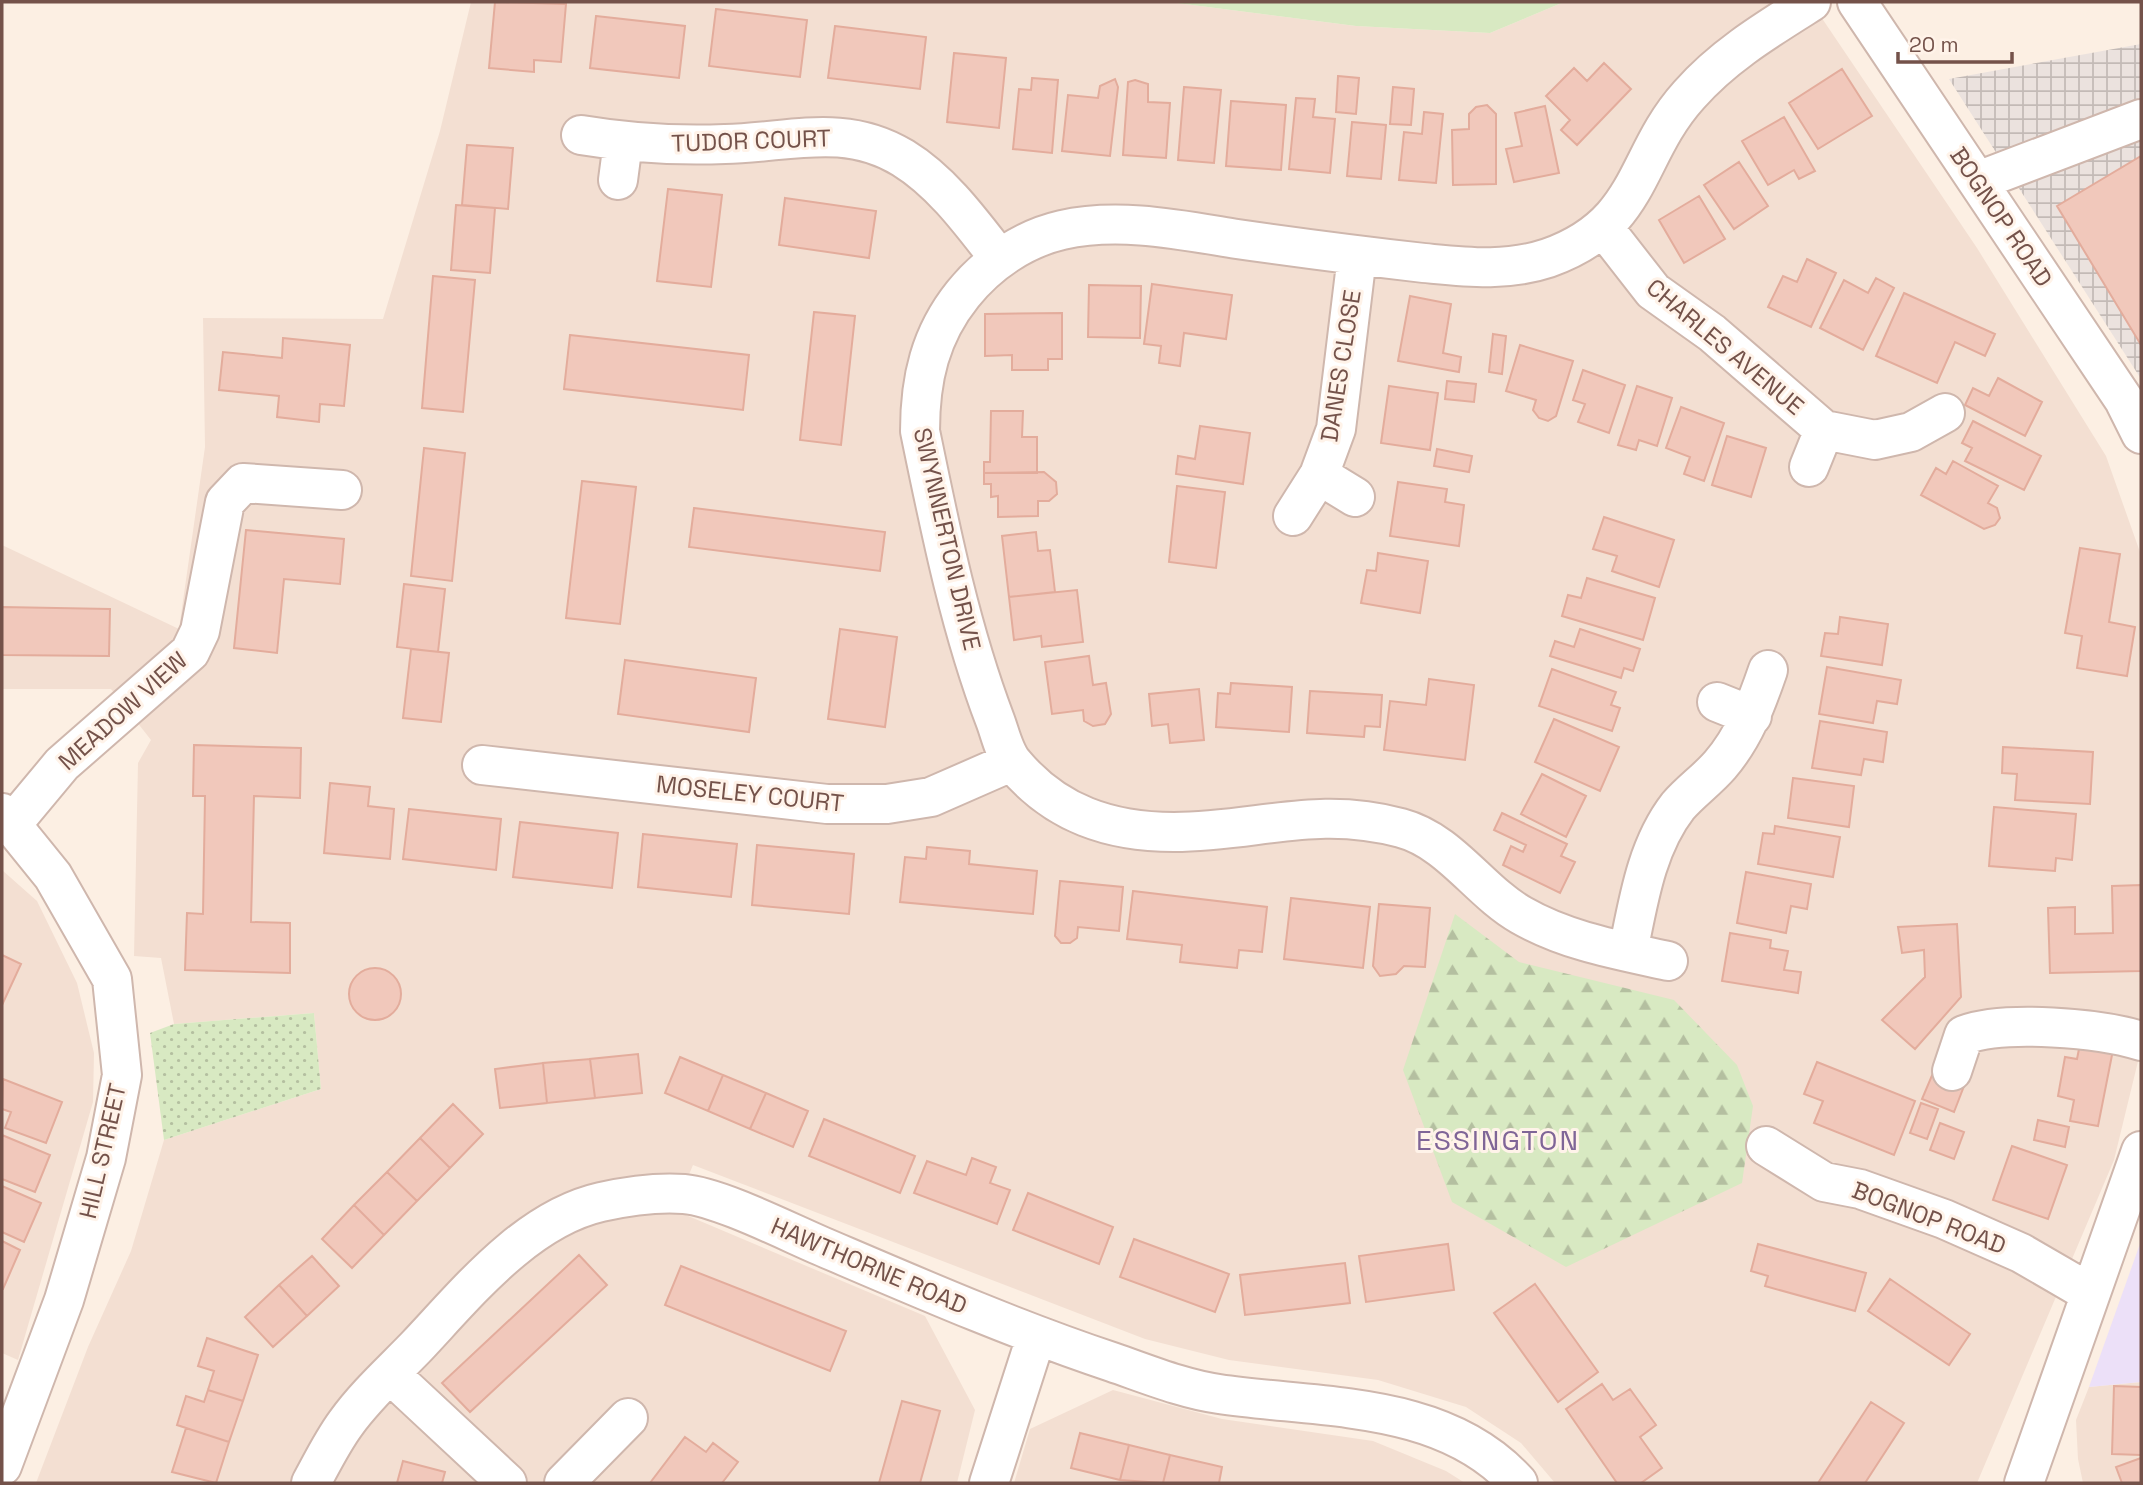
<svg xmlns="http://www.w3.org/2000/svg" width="2143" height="1485" font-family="'Space Grotesk',sans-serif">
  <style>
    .residential { fill: #f3dfd2 }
    .industrial { fill: url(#industrial-grid) }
    .education { fill: #ece0f8 }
    .grass { fill: url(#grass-dots) }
    .forest { fill: url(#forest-firs) }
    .park { fill: #d8e9c2 }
    .building { fill: #f1c8bb; stroke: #e3ac9c; stroke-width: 2 }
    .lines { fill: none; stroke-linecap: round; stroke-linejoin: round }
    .minor-casing { stroke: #cfb7ad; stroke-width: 42 }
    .minor { stroke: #fff; stroke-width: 38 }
    .labels { text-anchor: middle; stroke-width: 6; stroke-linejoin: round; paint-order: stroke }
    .street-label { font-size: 24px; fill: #74524a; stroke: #fff3e9 }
    .quarter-label { font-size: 28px; letter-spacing: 2px; fill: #7f6597; stroke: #fff3e9 }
  </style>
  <defs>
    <pattern id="industrial-grid" width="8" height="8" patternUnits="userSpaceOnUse" patternTransform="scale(1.75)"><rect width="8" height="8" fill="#ebe2de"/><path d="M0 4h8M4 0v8" fill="none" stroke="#c3bab6"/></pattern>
    <pattern id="grass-dots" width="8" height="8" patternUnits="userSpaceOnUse" patternTransform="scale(1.75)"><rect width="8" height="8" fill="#d8e9c2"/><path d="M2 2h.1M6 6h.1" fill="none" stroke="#b4bfa0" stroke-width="1.8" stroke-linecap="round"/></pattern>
    <pattern id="forest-firs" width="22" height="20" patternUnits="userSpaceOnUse" patternTransform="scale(1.75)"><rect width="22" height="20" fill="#d8e9c2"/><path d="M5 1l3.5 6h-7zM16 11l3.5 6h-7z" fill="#b4bfa0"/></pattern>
  </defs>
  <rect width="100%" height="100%" fill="#fcefe3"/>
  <!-- residential -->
  <path class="residential" d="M471,2h698l187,24 134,7 74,-31h247l166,246 129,208 35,99v494l-27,111 -137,323h-422l-34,-40 -55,-36 -88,-27 -149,-20 -84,-21 -452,-174 -19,45 251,106 50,94 -18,73h-921l52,-136 43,-96 33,-111 157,-51 -7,-76 -140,11 -13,-66 -27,-2 4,-193 13,-23 -40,-51h-109v-144l177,84 26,-182 -2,-129 180,1 57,-188z
    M2,870l35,31 40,82 17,70 -1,49 -75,258 -16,-7z
    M2141,1382v101h-58l-5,-24 -2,-39 13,-33z
    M1113,1390l109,29 151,22 73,30 19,12h-451l16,-54z"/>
  <!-- industrial -->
  <path class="industrial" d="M2141,44v335l-192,-300z"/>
  <!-- education -->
  <path class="education" d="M2141,1241v141l-52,5z"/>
  <!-- grass -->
  <path class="grass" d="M314,1013l7,76 -157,51 -14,-107 24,-9z"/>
  <!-- forest -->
  <path class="forest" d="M1455,914l64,48 155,38 63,65 16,41 -11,77 -176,84 -114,-65 -49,-132z"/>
  <!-- park -->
  <path class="park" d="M1169,2h395l-74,31 -134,-7z"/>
  <!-- building -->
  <path class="building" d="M495,2l71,2 -5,58 -27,-2v12l-45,-4z
    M716,9l91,11 -7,57 -91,-11z
    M596,16l89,10 -6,52 -89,-10z
    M835,26l91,11 -6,52 -92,-11z
    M954,53l52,5 -7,70 -52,-6z
    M1604,63l27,26 -54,56 -16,-15 9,-10 -24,-24 28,-28 13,13z
    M1842,69l30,47 -54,33 -29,-46z
    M1338,76l21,2 -3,36 -20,-2z
    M1032,78l26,2 -6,73 -39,-4 6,-60 12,1z
    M1115,79l3,8 -8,69 -48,-5 6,-56 30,3 2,-12z
    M1135,80l13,4v18l22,1 -4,55 -43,-3 5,-73z
    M1184,87l37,3 -7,73 -36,-3z
    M1393,87l21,2 -3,36 -21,-1z
    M1296,98l19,1 -2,18 22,2 -5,54 -41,-4z
    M1231,101l55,4 -5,65 -55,-4z
    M1487,105l9,9v70l-43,1 -1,-55 17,-1v-15l7,-7z
    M1545,106l14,67 -45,9 -8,-33 16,-3 -7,-33z
    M1424,112l19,2 -7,69 -37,-3 5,-48 18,2z
    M1784,117l31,54 -16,8 -5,-9 -26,15 -26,-44z
    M1352,122l34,3 -5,54 -34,-3z
    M467,145l46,3 -5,61 -46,-4z
    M2141,156v189l-84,-139z
    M1739,162l29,44 -34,23 -30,-44z
    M668,189l54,6 -11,92 -54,-6z
    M1699,196l26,43 -41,24 -25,-43z
    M785,198l91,13 -7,47 -90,-13z
    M456,205l39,3 -5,65 -39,-3z
    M1807,259l29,14 -25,54 -43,-20 15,-31 14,6z
    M433,276l42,4 -12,132 -41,-4z
    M1876,278l18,10 -31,62 -43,-22 24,-48 24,13z
    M1152,284l80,11 -6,44 -42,-6 -4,33 -21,-3 2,-17 -17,-2z
    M1089,285l52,1 -1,52 -52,-1z
    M1904,293l91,41 -10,22 -30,-14 -18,41 -61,-27z
    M1410,296l41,8 -8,49 18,4 -2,15 -61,-11z
    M814,312l41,4 -14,129 -41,-5z
    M1062,313v46h-14v11h-36v-15l-27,1v-42z
    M1493,334l13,2 -4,38 -13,-2z
    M570,335l179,20 -6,55 -179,-21z
    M283,338l67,7 -6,61 -24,-2 -1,18 -42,-5 2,-21 -60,-6 4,-38 59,6z
    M1520,345l53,16 -17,55 -8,5 -9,-3 -6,-8 3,-10 -30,-9z
    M1583,370l42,15 -16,48 -31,-11 7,-18 -12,-4z
    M1998,378l44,24 -17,34 -60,-31 8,-17 16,8z
    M1447,381l29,3 -2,18 -29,-3z
    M1389,386l49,7 -8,57 -49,-7z
    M1637,386l35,12 -15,48 -18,-6 -3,10 -18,-5z
    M1681,407l43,16 -20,58 -20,-7 6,-17 -24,-9z
    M991,411h32l-1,26h15v36h-53v-11h6z
    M1973,421l68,35 -17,34 -59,-29 7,-13 -10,-5z
    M1200,426l50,7 -7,51 -67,-10 2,-18 17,3z
    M1727,436l39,12 -15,49 -39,-12z
    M424,448l41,5 -13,128 -41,-5z
    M1437,449l35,7 -3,16 -35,-6z
    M1953,461l45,25 -10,17 9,5 3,10 -5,7 -11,4 -63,-34 15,-27 10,6z
    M1044,472l12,10 1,12 -8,7h-11v15l-40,1v-21l-7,1v-13h-7v-11z
    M582,481l54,6 -16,137 -54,-6z
    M1398,482l49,7 -2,13 19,3 -5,41 -69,-10z
    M1177,486l48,6 -9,76 -47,-6z
    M694,508l191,24 -5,39 -191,-24z
    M1604,517l70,23 -15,47 -47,-16 5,-15 -24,-7z
    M246,530l98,9 -4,45 -56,-5 -7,74 -43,-5z
    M1036,532l2,19 12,-1 5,42 -46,5 -7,-61z
    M2080,548l40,6 -11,68 26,5 -8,49 -50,-8 5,-32 -17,-3z
    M1378,553l50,8 -8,52 -59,-10 6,-33 9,1z
    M1587,578l68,20 -12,42 -81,-24 6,-21 13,3z
    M404,584l41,5 -7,63 -41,-5z
    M1077,590l6,52 -41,5 -1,-11 -27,4 -5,-43z
    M2,607l108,2 -1,47 -107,-1z
    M1840,617l48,7 -6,41 -61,-9 4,-23 13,1z
    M840,629l57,8 -12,90 -57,-8z
    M1580,629l60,20 -7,22 -9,-3 -3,10 -71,-22 5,-15 19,6z
    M411,649l38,4 -8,69 -38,-4z
    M1089,656l4,29 13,-2 5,31 -6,10 -12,2 -9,-5 -1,-11 -31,4 -7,-52z
    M625,660l131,18 -7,54 -131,-18z
    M1827,667l74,13 -4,24 -20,-3 -4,22 -54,-9z
    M1552,669l64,23 -5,13 9,3 -8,23 -73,-25z
    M1429,679l45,6 -9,75 -81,-10 6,-49 36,4z
    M1231,683l61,4 -3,45 -73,-5 2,-34 12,1z
    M1199,689l5,51 -34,3 -2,-19 -16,2 -3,-32z
    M1310,691l72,4 -2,32 -15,-1 -1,11 -57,-4z
    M1554,719l65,28 -19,44 -65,-29z
    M1820,721l67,11 -4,30 -19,-3 -3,16 -49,-7z
    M194,745l107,3 -1,50 -46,-2 -3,126 39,1v50l-105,-3 2,-57 16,1 2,-118h-12z
    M2003,747l90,5 -3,52 -75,-4 2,-26 -15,-1z
    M1542,774l44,22 -20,41 -45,-23z
    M1793,778l61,8 -5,41 -61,-9z
    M330,783l40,4 -2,19 26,3 -4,50 -66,-6z
    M1994,807l82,7 -4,46 -16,-2 -1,13 -66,-5z
    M409,809l92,10 -5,51 -93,-11z
    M1502,813l65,31 -6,12 14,6 -15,31 -57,-28 8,-19 12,6 3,-7 -32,-15z
    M520,822l98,11 -6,55 -99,-11z
    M1775,826l65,11 -7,40 -75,-13 5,-31 11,1z
    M643,834l94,10 -6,53 -93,-10z
    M757,845l97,9 -5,60 -97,-9z
    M927,847l43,4 -1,13 68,7 -4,43 -133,-12 5,-45 21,2z
    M1746,872l65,12 -4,25 -16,-3 -5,27 -49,-10z
    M1060,881l63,6 -4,44 -41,-4 -1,11 -7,5h-9l-6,-7z
    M2141,885v86l-91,2 -2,-65 27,-1v27l38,-1 -1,-47z
    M1133,891l134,16 -5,45 -23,-2 -2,18 -57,-6 2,-17 -55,-6z
    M1291,898l79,9 -7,61 -79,-9z
    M1379,904l51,4 -5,59 -21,-1 -8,8 -16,2 -7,-10z
    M1957,924l4,73 -46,52 -33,-29 43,-43 -1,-27 -22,3 -4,-26z
    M1730,933l41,7 -1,8 18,3 -4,19 17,2 -3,21 -76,-12z
    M2,955l19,9 -19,41z
    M349 994a26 26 0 1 1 52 0a26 26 0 1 1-52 0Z
    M2080,1044l33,6 -15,76 -28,-5 4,-21 -16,-4 7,-39 12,2z
    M638,1054l4,39 -47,5 -5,-39z
    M680,1057l43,18 -15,36 -43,-18z
    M590,1059l5,39 -48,5 -4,-40z
    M1817,1062l98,39 -21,54 -80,-32 9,-22 -19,-7z
    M543,1063l4,40 -47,5 -5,-39z
    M1933,1073l31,13 -10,26 -32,-13z
    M723,1075l43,18 -16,36 -42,-18z
    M3,1079l59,23 -16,41 -41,-15 6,-16 -9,-3z
    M766,1093l42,18 -15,36 -43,-18z
    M1921,1103l17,6 -11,30 -17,-6z
    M453,1104l30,30 -33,34 -30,-30z
    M824,1119l91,37 -15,37 -91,-37z
    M2038,1120l31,7 -4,20 -31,-7z
    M1940,1123l24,9 -10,27 -24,-9z
    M2,1135l48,20 -15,37 -33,-13z
    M420,1138l30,30 -33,33 -30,-29z
    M2012,1146l55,19 -19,54 -55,-19z
    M972,1158l24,9 -6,16 20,7 -13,34 -83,-31 13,-32 39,14z
    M387,1172l30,29 -33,34 -30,-30z
    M2,1186l39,17 -17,39 -22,-10z
    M1028,1193l85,34 -14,37 -86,-34z
    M354,1205l30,30 -32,33 -30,-29z
    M1134,1239l95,35 -14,38 -95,-35z
    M2,1241l18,9 -17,39h-1z
    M1448,1244l6,46 -88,12 -7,-46z
    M1758,1244l108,29 -11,38 -90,-25 3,-10 -17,-5z
    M579,1255l28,30 -137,127 -28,-29z
    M312,1256l27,30 -32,30 -28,-31z
    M1345,1263l5,40 -105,12 -5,-40z
    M681,1266l165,65 -16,40 -165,-66z
    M1890,1279l80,55 -21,31 -81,-54z
    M1535,1284l63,88 -40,30 -64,-89z
    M279,1285l28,31 -34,31 -28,-30z
    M207,1338l51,17 -15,46 -35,-11 6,-19 -16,-5z
    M1602,1384l11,16 17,-11 26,36 -16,12 22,31 -21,15h-24l-51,-74z
    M2114,1386l27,1v68l-29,-1z
    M208,1390l35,11 -14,41 -52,-17 9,-29 18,6z
    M902,1401l38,10 -20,72h-41z
    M1871,1402l33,21 -39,60h-47z
    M186,1428l43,14 -13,41 -44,-11z
    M1080,1433l49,12 -9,35 -49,-12z
    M685,1437l21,15 7,-9 25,19 -16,21h-72z
    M1129,1445l41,10 -7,28 -43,-3z
    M1170,1455l52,12 -3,16h-56z
    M2141,1458v25h-19l-6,-16z
    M403,1461l42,11 -3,11h-45z"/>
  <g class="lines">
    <defs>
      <path id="minor" d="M1857,2l267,398 17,34
        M581,135c48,8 95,11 144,9 63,-1 119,-22 178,14 39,24 68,64 96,100
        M618,180l5,-38
        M1978,181l163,-62
        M1603,227l50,64 59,42 112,97 51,10 36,-8 34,-19
        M1809,467l15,-37
        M1319,475l36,22
        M1293,516l26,-41 17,-46 21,-173
        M1717,702l35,14
        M482,765l345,39h60l44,-7 80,-35
        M2,813l51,63 59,103 10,96 -16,83 -42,142 -62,166
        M12,824l50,-60 128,-112 10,-21 25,-129 18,-19 99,7
        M1628,952c10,-49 18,-105 50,-146 13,-15 29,-26 42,-41 24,-28 36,-60 48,-95
        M1668,961c-50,-11 -102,-20 -147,-46 -42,-24 -71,-74 -120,-87 -85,-23 -145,4 -227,4 -64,0 -118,-18 -160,-68 -10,-11 -14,-31 -19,-44 -35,-92 -55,-192 -75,-289 0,-52 10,-96 43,-137 25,-31 60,-55 99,-64 57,-13 119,0 175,9 63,9 125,17 187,24 43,4 82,9 124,-5 96,-34 85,-101 141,-163 34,-39 79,-66 122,-93
        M1952,1071l12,-36c41,-15 136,-7 177,6
        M1766,1146l58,36 36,7 84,30 77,34 69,40
        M390,1374l117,109
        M311,1483c11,-20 21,-41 35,-60 20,-28 47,-52 71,-77 50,-53 109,-127 184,-144 27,-6 56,-10 83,-8 35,3 102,37 137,52 96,41 192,83 291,116 35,12 71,27 107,32 101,15 225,6 299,89
        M564,1483l64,-65
        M989,1483l47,-146
        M2024,1483l117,-332"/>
    </defs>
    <!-- minor casing -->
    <use href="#minor" class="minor-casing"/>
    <!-- minor -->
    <use href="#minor" class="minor"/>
  </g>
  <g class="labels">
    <!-- street labels -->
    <g class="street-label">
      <text transform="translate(751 141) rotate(-2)" y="8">TUDOR COURT</text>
      <text transform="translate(2001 217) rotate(56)" y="8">BOGNOP ROAD</text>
      <text transform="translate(1725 347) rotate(40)" y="8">CHARLES AVENUE</text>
      <text transform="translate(1341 366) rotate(-81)" y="8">DANES CLOSE</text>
      <text transform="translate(947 539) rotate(77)" y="8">SWYNNERTON DRIVE</text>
      <text transform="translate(123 711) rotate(-42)" y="8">MEADOW VIEW</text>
      <text transform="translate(750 794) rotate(6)" y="8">MOSELEY COURT</text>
      <text transform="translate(103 1151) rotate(-77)" y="8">HILL STREET</text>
      <text transform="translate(1929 1218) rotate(21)" y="8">BOGNOP ROAD</text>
      <text transform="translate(869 1266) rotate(23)" y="8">HAWTHORNE ROAD</text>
    </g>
    <!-- quarter labels -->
    <g class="quarter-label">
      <text x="1498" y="1150">ESSINGTON</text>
    </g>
  </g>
  <!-- border -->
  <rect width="2143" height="1485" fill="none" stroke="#74524a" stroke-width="7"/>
  <!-- scale -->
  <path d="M1898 52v10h114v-10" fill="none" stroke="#74524a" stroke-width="3.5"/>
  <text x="1909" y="52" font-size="21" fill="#74524a" stroke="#fff3e9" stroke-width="5" paint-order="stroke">20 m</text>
</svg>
